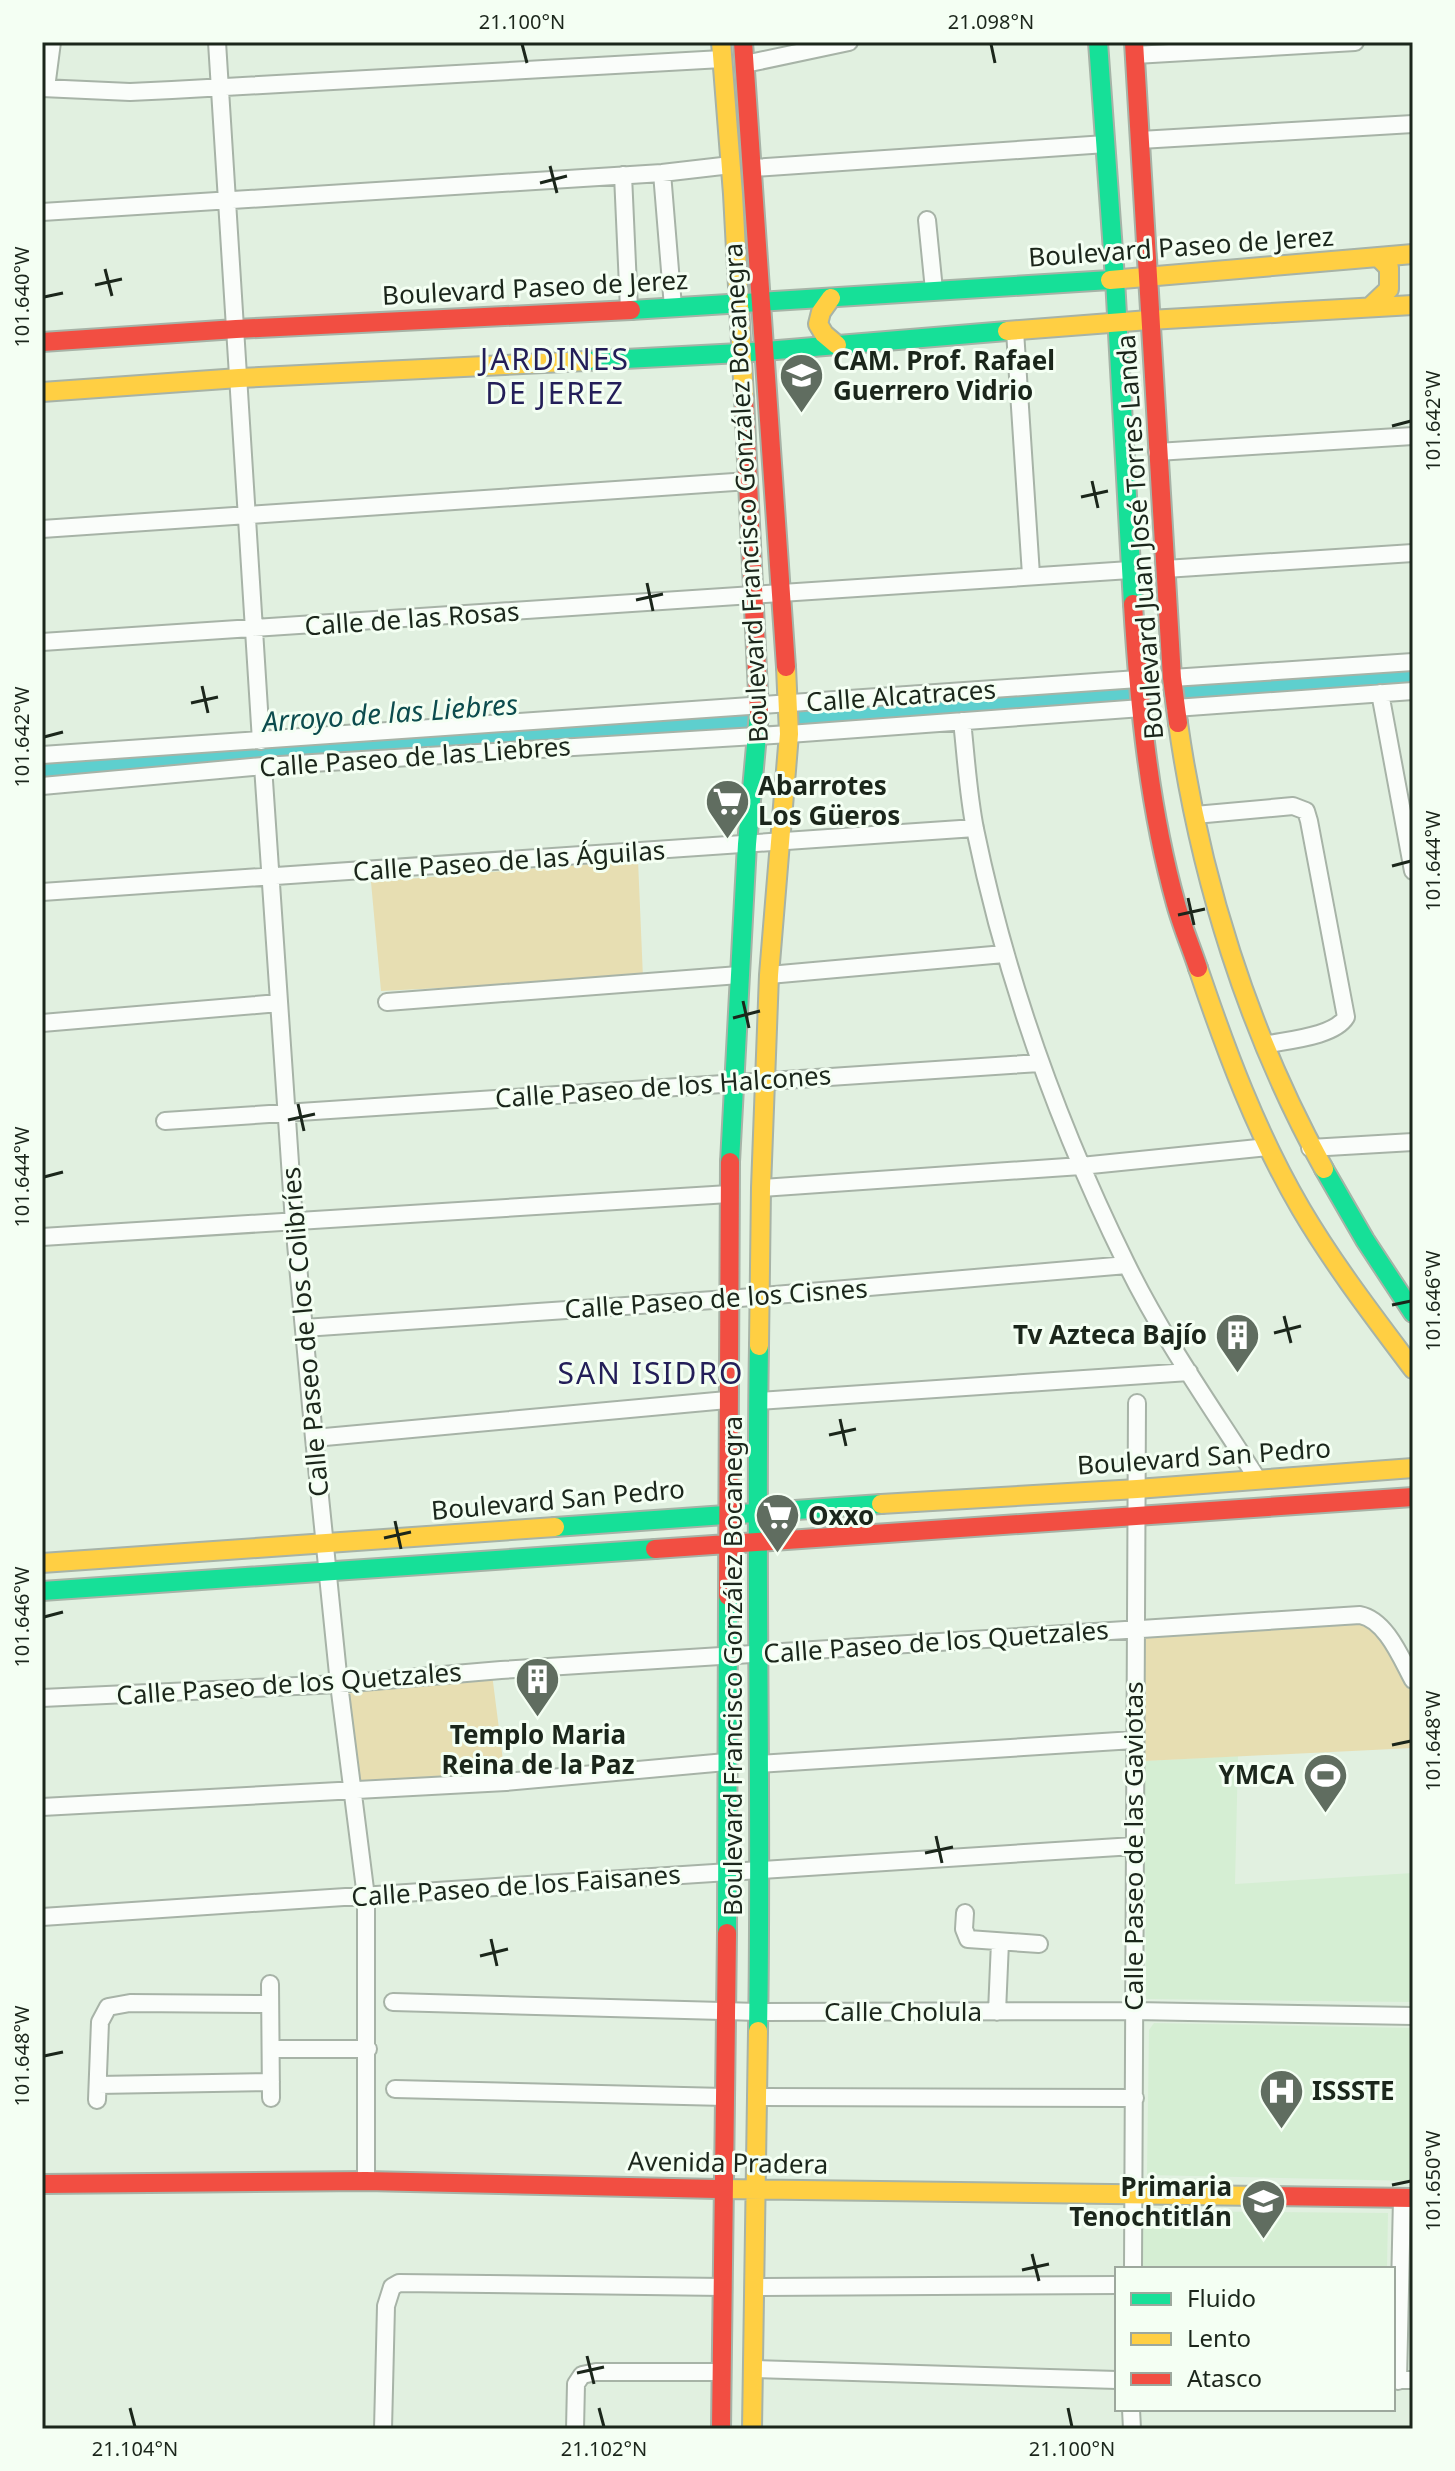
<svg xmlns="http://www.w3.org/2000/svg" width="1455" height="2471" font-family="'Noto Sans',sans-serif">
  <style>
    .built { fill: #d5eed3 }
    .green { fill: #e7deb2 }
    .lines { fill: none; stroke-linecap: round; stroke-linejoin: round }
    .river { stroke: #5ecfce; stroke-width: 24 }
    .street-casing { stroke: #a7b3a7; stroke-width: 20 }
    .fast-casing { stroke: #a7b3a7; stroke-width: 22 }
    .slow-casing { stroke: #a7b3a7; stroke-width: 22 }
    .jam-casing { stroke: #a7b3a7; stroke-width: 22 }
    .street { stroke: #fafdfa; stroke-width: 16 }
    .fast { stroke: #16e098; stroke-width: 18 }
    .slow { stroke: #ffcf43; stroke-width: 18 }
    .jam { stroke: #f24e42; stroke-width: 18 }
    .ticks { fill: none; stroke: #1b261b; stroke-width: 3 }
    .labels { text-anchor: middle; stroke-width: 6; stroke-linejoin: round; paint-order: stroke }
    .street-label { font-size: 26px; fill: #1b261b; stroke: #f4fff3 }
    .poi-label { font-size: 26px; font-weight: bold; fill: #1b261b; stroke: #f4fff3; text-anchor: start }
    .water-label { font-size: 28px; font-style: italic; fill: #0c4c4e; stroke: #f4fff3 }
    .quarter-label { font-size: 30px; letter-spacing: 2px; fill: #231e58; stroke: #f4fff3 }
    .neatline { fill: none; stroke: #1b261b; stroke-width: 3 }
    .ticks-label { font-size: 20px; text-anchor: middle; fill: #1b261b }
  </style>
  <rect width="100%" height="100%" fill="#e1f0e0"/>
  <!-- built -->
  <path class="built" d="M1238,1756l-3,128 178,-11v129l-267,-3 -2,-238z
    M1154,2023l259,5v153l-266,-6 2,-145z
    M1139,2211l249,2 -1,56h-248z"/>
  <!-- green -->
  <path class="green" d="M638,860l5,118 -262,13 -10,-109z
    M1368,1621l25,31 20,36v60l-269,13 -1,-124z
    M492,1674l13,102 -147,7 -10,-94z"/>
  <g class="lines">
    <!-- river -->
    <path class="river" d="M1188,692l225,-14
      M804,717l322,-21
      M42,765l700,-44"/>
    <defs>
      <path id="street" d="M217,42l44,699
        M1135,55l220,-13
        M745,64l104,-22
        M42,88l88,4 42,-2 550,-31
        M46,88l6,-46
        M1140,140l273,-16
        M753,168l353,-24
        M662,173l11,134
        M623,175l6,134
        M42,212l620,-39 69,-8
        M927,220l7,70
        M1015,331l16,244
        M1157,452l256,-16
        M42,529l707,-48
        M1165,569l248,-16
        M42,642l1088,-72
        M1172,678l241,-16
        M1380,693l33,178
        M1175,708l238,-17
        M962,721c4,36 6,73 13,108 31,151 83,296 151,434 37,76 87,146 132,217
        M42,755l1096,-76
        M263,766l31,456 20,216 25,246 27,213v284
        M42,786l221,-20 526,-32 353,-26
        M1195,815l98,-9 13,5 3,10 37,196c-12,20 -60,23 -82,28
        M42,892l933,-64
        M769,975l235,-21
        M387,1002l352,-27
        M42,1023l237,-20
        M165,1121l875,-58
        M1310,1148l103,-6
        M761,1188l320,-22 187,-19
        M42,1237l687,-43
        M304,1328l424,-29 399,-34
        M758,1401l431,-29
        M314,1438l413,-38
        M42,1698l297,-14 162,-14 859,-55c26,5 41,43 53,65
        M759,1764l375,-24
        M42,1807l464,-25 220,-20
        M965,1913l-1,16 4,10 71,5
        M42,1917c364,-23 728,-50 1092,-71
        M270,1984l1,114
        M393,2002l366,10 375,-1 279,5
        M997,2012l3,-70
        M271,2049h97
        M98,2085l173,-3
        M395,2089l330,8
        M756,2097l379,1
        M97,2100l3,-78 8,-15 22,-4 140,1
        M1133,2269l4,-866
        M755,2287l362,-2
        M753,2369l364,11
        M1393,2380h20
        M1398,2381l4,-183
        M1131,2409l1,20
        M383,2429l3,-123 6,-19 7,-4 324,4
        M575,2429l1,-45 6,-9 14,-3h125"/>
      <path id="fast" d="M1098,42l17,237 18,325
        M631,310l479,-30
        M586,361l154,-8 267,-22
        M730,1162l17,-318 12,-131
        M1324,1169l41,71 48,73
        M555,1527l326,-23
        M42,1591l613,-42
        M727,1933l1,-337
        M758,2031c4,-228 -3,-456 1,-685"/>
      <path id="slow" d="M721,42l12,152 11,204
        M1110,280l303,-26
        M831,298l-10,14 -3,12 6,10 13,11
        M1370,307l19,-18v-21l-10,-10
        M1007,331l142,-11 264,-15
        M42,392l197,-14 347,-17
        M1178,723c22,155 70,309 146,446
        M1198,968c28,83 59,166 103,241 33,56 73,108 112,160
        M759,1346l2,-158 8,-213 20,-241 -3,-67
        M881,1504l256,-15 276,-21
        M42,1563l513,-36
        M717,2189l544,7
        M752,2429l6,-398"/>
      <path id="jam" d="M743,42l43,625
        M1134,42l38,636 6,45
        M42,342l194,-13 395,-19
        M744,398l15,315
        M1133,604c6,100 16,204 43,300 6,22 15,43 22,64
        M655,1549l758,-52
        M728,1596l2,-434
        M42,2184l324,-3 351,8
        M42,2184h1
        M1261,2196l152,2
        M721,2429l6,-496"/>
    </defs>
    <!-- street casing -->
    <use href="#street" class="street-casing"/>
    <!-- fast casing -->
    <use href="#fast" class="fast-casing"/>
    <!-- slow casing -->
    <use href="#slow" class="slow-casing"/>
    <!-- jam casing -->
    <use href="#jam" class="jam-casing"/>
    <!-- street -->
    <use href="#street" class="street"/>
    <!-- fast -->
    <use href="#fast" class="fast"/>
    <!-- slow -->
    <use href="#slow" class="slow"/>
    <!-- jam -->
    <use href="#jam" class="jam"/>
  </g>
  <!-- ticks -->
  <path class="ticks" d="M522,44l5,19M991,44l4,19M550,166l7,27M540,183l27,-7M105,269l7,27M95,285l27,-6M44,297l19,-4M1392,426l19,-5M1092,481l6,27M1081,497l27,-6M647,583l6,28M636,600l27,-6M202,686l6,27M191,703l27,-6M44,737l19,-5M1392,866l19,-5M1188,898l6,27M1178,915l27,-6M743,1001l6,27M733,1018l27,-7M298,1104l6,27M288,1120l27,-6M44,1177l19,-5M1392,1305l19,-4M1284,1316l7,27M1274,1333l27,-7M840,1419l6,27M829,1435l27,-6M395,1521l6,28M384,1538l27,-6M44,1617l19,-5M1392,1745l19,-4M936,1836l6,27M925,1853l28,-6M491,1939l6,27M480,1956l28,-7M44,2056l19,-4M1392,2185l19,-4M1032,2254l7,27M1022,2270l27,-6M587,2356l7,28M577,2373l27,-6M130,2408l5,19M599,2408l5,19M1068,2408l4,19"/>
  <!-- icons -->
  <defs>
    <symbol id="school-pin" viewBox="-11 -11 22 30"><path d="M0 17L-7.5 6A9.5 9.5 0 1 1 7.5 6Z" fill="#606d60" stroke="#f4fff3"/><path d="M0-5L7-2L0 1L-7-2ZM-4 1L0 2.5L4 1V4Q0 6-4 4Z" fill="#fff"/></symbol>
    <symbol id="supermarket-pin" viewBox="-11 -11 22 30"><path d="M0 17L-7.5 6A9.5 9.5 0 1 1 7.5 6Z" fill="#606d60" stroke="#f4fff3"/><path d="M-6-5.5h2.5l.6 2H6L4.5 2H-2.5L-4.4-4H-6ZM-1.5 3.2a1.3 1.3 0 1 0 .1 0ZM3 3.2a1.3 1.3 0 1 0 .1 0Z" fill="#fff"/></symbol>
    <symbol id="building-pin" viewBox="-11 -11 22 30"><path d="M0 17L-7.5 6A9.5 9.5 0 1 1 7.5 6Z" fill="#606d60" stroke="#f4fff3"/><path d="M-4-6H4V6H1V3H-1V6H-4ZM-2.5-4.3h1.7v1.8h-1.7ZM.8-4.3h1.7v1.8H.8ZM-2.5-1h1.7V.8h-1.7ZM.8-1h1.7V.8H.8Z" fill="#fff"/></symbol>
    <symbol id="stadium-pin" viewBox="-11 -11 22 30"><path d="M0 17L-7.5 6A9.5 9.5 0 1 1 7.5 6Z" fill="#606d60" stroke="#f4fff3"/><path d="M0-5a6.5 5 0 1 0 0 10a6.5 5 0 1 0 0-10ZM-3.5-1.8h7v3.6h-7Z" fill="#fff"/></symbol>
    <symbol id="hospital-pin" viewBox="-11 -11 22 30"><path d="M0 17L-7.5 6A9.5 9.5 0 1 1 7.5 6Z" fill="#606d60" stroke="#f4fff3"/><path d="M-5-5h3v3.5h4V-5h3V5h-3V1.5h-4V5h-3Z" fill="#fff"/></symbol>
  </defs>
  <g fill-rule="evenodd">
    <use href="#school-pin" x="776" y="350" width="51" height="69"/>
    <use href="#supermarket-pin" x="702" y="776" width="51" height="69"/>
    <use href="#building-pin" x="1212" y="1310" width="51" height="69"/>
    <use href="#supermarket-pin" x="752" y="1490" width="51" height="69"/>
    <use href="#building-pin" x="512" y="1654" width="51" height="69"/>
    <use href="#stadium-pin" x="1300" y="1750" width="51" height="69"/>
    <use href="#hospital-pin" x="1256" y="2066" width="51" height="69"/>
    <use href="#school-pin" x="1238" y="2176" width="51" height="69"/>
  </g>
  <g class="labels">
    <!-- street labels -->
    <g class="street-label">
      <text transform="translate(1181 247) rotate(-4)" y="9">Boulevard Paseo de Jerez</text>
      <text transform="translate(535 288) rotate(-3)" y="9">Boulevard Paseo de Jerez</text>
      <text transform="translate(746 493) rotate(-93)" y="9">Boulevard Francisco González Bocanegra</text>
      <text transform="translate(1140 537) rotate(-94)" y="9">Boulevard Juan José Torres Landa</text>
      <text transform="translate(412 619) rotate(-4)" y="9">Calle de las Rosas</text>
      <text transform="translate(901 696) rotate(-4)" y="9">Calle Alcatraces</text>
      <text transform="translate(415 757) rotate(-4)" y="9">Calle Paseo de las Liebres</text>
      <text transform="translate(509 861) rotate(-4)" y="9">Calle Paseo de las Águilas</text>
      <text transform="translate(663 1087) rotate(-4)" y="9">Calle Paseo de los Halcones</text>
      <text transform="translate(716 1299) rotate(-4)" y="9">Calle Paseo de los Cisnes</text>
      <text transform="translate(305 1332) rotate(-95)" y="9">Calle Paseo de los Colibríes</text>
      <text transform="translate(1204 1457) rotate(-4)" y="9">Boulevard San Pedro</text>
      <text transform="translate(558 1500) rotate(-5)" y="9">Boulevard San Pedro</text>
      <text transform="translate(936 1642) rotate(-4)" y="9">Calle Paseo de los Quetzales</text>
      <text transform="translate(733 1666) rotate(-90)" y="9">Boulevard Francisco González Bocanegra</text>
      <text transform="translate(289 1684) rotate(-4)" y="9">Calle Paseo de los Quetzales</text>
      <text transform="translate(1134 1846) rotate(-90)" y="9">Calle Paseo de las Gaviotas</text>
      <text transform="translate(516 1886) rotate(-4)" y="9">Calle Paseo de los Faisanes</text>
      <text x="903" y="2021">Calle Cholula</text>
      <text transform="translate(728 2163) rotate(1)" y="9">Avenida Pradera</text>
    </g>
    <!-- poi labels -->
    <g class="poi-label">
      <text x="833" y="370">CAM. Prof. Rafael<tspan x="833" dy="30">Guerrero Vidrio</tspan></text>
      <text x="758" y="795">Abarrotes<tspan x="758" dy="30">Los Güeros</tspan></text>
      <text x="1207" y="1344" text-anchor="end">Tv Azteca Bajío</text>
      <text x="808" y="1525">Oxxo</text>
      <text x="538" y="1744" text-anchor="middle">Templo Maria<tspan x="538" dy="30">Reina de la Paz</tspan></text>
      <text x="1294" y="1784" text-anchor="end">YMCA</text>
      <text x="1312" y="2100">ISSSTE</text>
      <text x="1232" y="2196" text-anchor="end">Primaria<tspan x="1232" dy="30">Tenochtitlán</tspan></text>
    </g>
    <!-- water labels -->
    <g class="water-label">
      <text transform="translate(390 713) rotate(-4)" y="10">Arroyo de las Liebres</text>
    </g>
    <!-- quarter labels -->
    <g class="quarter-label">
      <text x="555" y="370">JARDINES<tspan x="555" dy="34">DE JEREZ</tspan></text>
      <text x="651" y="1384">SAN ISIDRO</text>
    </g>
  </g>
  <!-- border -->
  <rect width="1455" height="2471" fill="none" stroke="#f4fff3" stroke-width="88"/>
  <!-- legend -->
  <rect x="1115" y="2267" width="280" height="144" fill="#f4fff3" stroke="#9da89d" stroke-width="2"/>
  <rect x="1131" y="2293" width="40" height="12" fill="#16e098" stroke="#9da89d" stroke-width="2"/>
  <text x="1187" y="2307" font-size="24" fill="#1b261b">Fluido</text>
  <rect x="1131" y="2333" width="40" height="12" fill="#ffcf43" stroke="#9da89d" stroke-width="2"/>
  <text x="1187" y="2347" font-size="24" fill="#1b261b">Lento</text>
  <rect x="1131" y="2373" width="40" height="12" fill="#f24e42" stroke="#9da89d" stroke-width="2"/>
  <text x="1187" y="2387" font-size="24" fill="#1b261b">Atasco</text>
  <rect x="44" y="44" width="1367" height="2383" class="neatline"/>
  <g class="ticks-label">
    <text x="522" y="29">21.100°N</text>
    <text x="991" y="29">21.098°N</text>
    <text transform="translate(22 297) rotate(-90)" y="7">101.640°W</text>
    <text transform="translate(1433 421) rotate(-90)" y="7">101.642°W</text>
    <text transform="translate(22 737) rotate(-90)" y="7">101.642°W</text>
    <text transform="translate(1433 861) rotate(-90)" y="7">101.644°W</text>
    <text transform="translate(22 1177) rotate(-90)" y="7">101.644°W</text>
    <text transform="translate(1433 1301) rotate(-90)" y="7">101.646°W</text>
    <text transform="translate(22 1617) rotate(-90)" y="7">101.646°W</text>
    <text transform="translate(1433 1741) rotate(-90)" y="7">101.648°W</text>
    <text transform="translate(22 2056) rotate(-90)" y="7">101.648°W</text>
    <text transform="translate(1433 2181) rotate(-90)" y="7">101.650°W</text>
    <text x="135" y="2456">21.104°N</text>
    <text x="604" y="2456">21.102°N</text>
    <text x="1072" y="2456">21.100°N</text>
  </g>
</svg>
